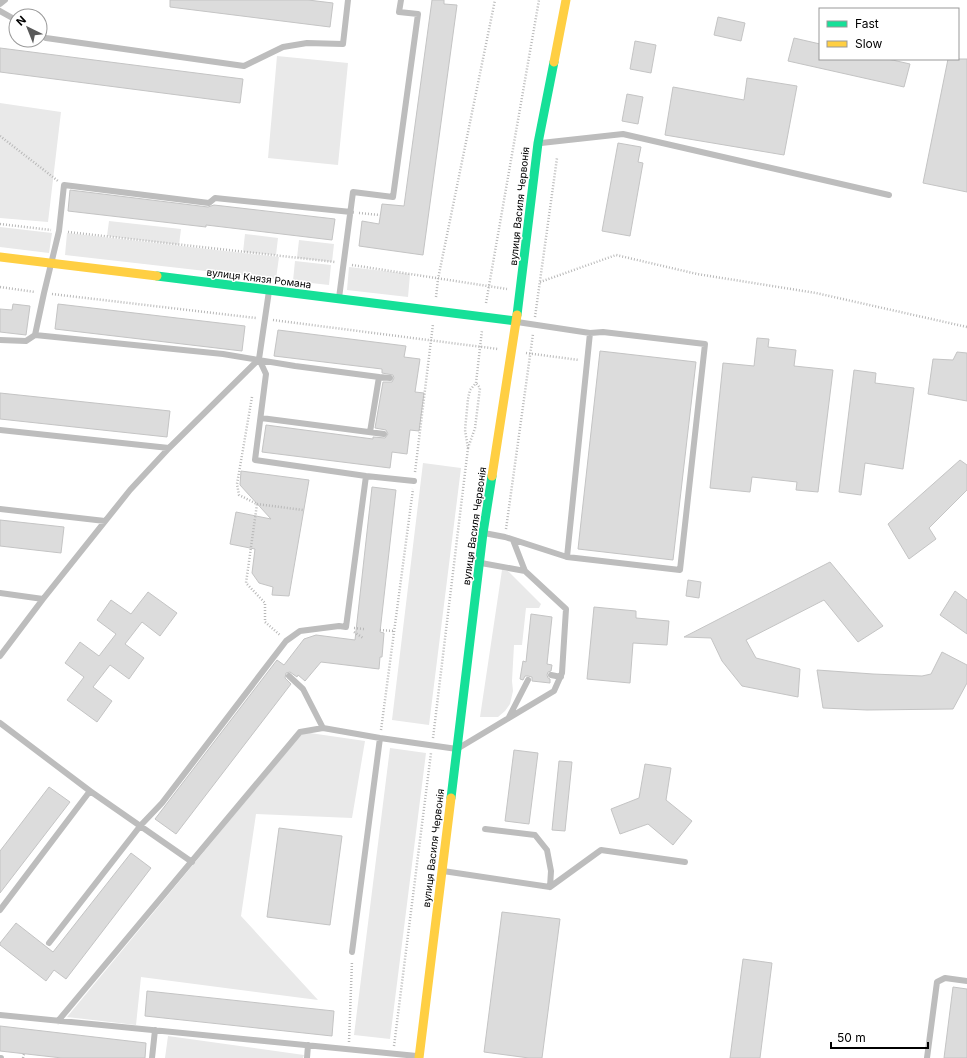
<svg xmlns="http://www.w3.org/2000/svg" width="967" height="1058" font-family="Inter,sans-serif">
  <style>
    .green { fill: #e9e9e9 }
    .building { fill: #dcdcdc; stroke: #c4c4c4 }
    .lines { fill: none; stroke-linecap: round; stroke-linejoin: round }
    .path { stroke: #b8b8b8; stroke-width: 2.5; stroke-dasharray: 1 2; stroke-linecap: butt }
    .lane { stroke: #bdbdbd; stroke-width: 6 }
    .fast { stroke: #16e098; stroke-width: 9 }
    .slow { stroke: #ffcf43; stroke-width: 9 }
    .labels { text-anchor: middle; stroke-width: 3; stroke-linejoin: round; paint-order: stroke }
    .street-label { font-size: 10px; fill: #000; stroke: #fff }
  </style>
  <rect width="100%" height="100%" fill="#fff"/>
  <!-- green -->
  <path class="green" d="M277,56l71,7 -10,102 -70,-7z
    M0,103l61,9 -13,110 -48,-4z
    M109,221l72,8 -2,16 -72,-9z
    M0,227l52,6 -3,20 -49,-6z
    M67,233l212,24 -3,22 -211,-24z
    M245,234l33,4 -2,17 -33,-3z
    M299,240l35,4 -2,18 -35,-4z
    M295,261l36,4 -2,20 -36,-4z
    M349,267l61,7 -2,23 -61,-7z
    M423,463l38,5 -32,257 -37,-5z
    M502,570l6,1 33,33 -2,4h-13l-4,37h-8l-2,36 1,10 -3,13 -5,7 -7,6h-18z
    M303,732l62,9 -13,77 -96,-4 -15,102 77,84 -177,-23 -5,48 -69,-8z
    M390,748l36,5 -36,286 -36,-4z
    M168,1036l136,19 -1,3h-138z"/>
  <!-- building -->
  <path class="building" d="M170,0h138l25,3 -3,24 -160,-20z
    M432,0h12v4l13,1 -34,250 -64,-9 3,-25 17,3 3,-20 22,2z
    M718,17l27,6 -4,18 -27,-6z
    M794,38l26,6v15h68l22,5 -6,23 -116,-26z
    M635,41l21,4 -5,28 -21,-4z
    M0,48l243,31 -3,24 -240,-31z
    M948,59h19v133l-44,-9z
    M747,78l50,8 -13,69 -119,-20 8,-48 71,13z
    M627,94l16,3 -5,27 -16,-3z
    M618,143l23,4 -3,15 5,1 -13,73 -28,-5z
    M70,190l138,17 6,-2 121,14 -3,21 -126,-15v2l-138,-16z
    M13,304l17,2 -4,29 -26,-3v-23l12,1z
    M58,304l187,22 -3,25 -187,-22z
    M278,330l128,16 -2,11 16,2 -5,33 9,1 -5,38 -9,-1 -3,24 -15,-2 -2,16 -128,-16 4,-27 107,14v-2l12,1 3,-4 -2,-4 -11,-2 8,-46h9l2,-4 -1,-3 -11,-2v-4l-108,-13z
    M757,338l12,1 -1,8 28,3 -2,16 39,4 -15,122 -22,-2 1,-8 -45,-5 -2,15 -40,-4 13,-125 31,3z
    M600,351l96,11 -23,198 -95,-11z
    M957,352l10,1v48l-39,-7 5,-35 20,1z
    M854,370l22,3 -1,10 39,5 -11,81 -38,-6 -4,32 -22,-3z
    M0,393l170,18 -3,26 -167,-18z
    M960,460l7,5v25l-38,38 7,11 -27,20 -21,-35z
    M241,471l68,9 -20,116 -17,-1 1,-8 -14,-4 -7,-10 3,-24 -25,-5 6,-32 35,7 -31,-34z
    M372,487l24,3 -16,142 4,1 -2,24h-2l-1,12 -58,-7 -16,19 -7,-6 -1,2 -7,-5 -4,1 -1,5 6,6 -115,150 -21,-15 122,-159 7,5 20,-26 12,-4 39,5z
    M0,520l64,7 -3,26 -61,-7z
    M830,562l53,64 -25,16 -34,-42 -78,40 10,18 44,11 -2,28 -56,-11 -20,-25 -11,-23 -27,-1z
    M688,580l13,2 -2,16 -13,-2z
    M955,591l12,9v34l-27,-19z
    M148,592l29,21 -17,23 -18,-14 -17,22 19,14 -15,21 -19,-14 -17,22 19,14 -15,21 -30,-22 17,-23 -19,-14 15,-21 19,14 17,-22 -19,-14 14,-20 20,14z
    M594,607l42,4v7l33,3 -2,24 -34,-2 -3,40 -43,-4z
    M531,614l21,3 -5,47 5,1 -1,6 -3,1 -1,3 1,3 2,1v4l-18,-2v-4l-4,-1h-3l-2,4 -3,-1 3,-18 3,1z
    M942,652l25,13v18l-14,26 -86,1 -44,-2 -6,-38 56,4 49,2 9,-2z
    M514,750l24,3 -9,71 -24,-3z
    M559,761l13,1 -7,69 -13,-1z
    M645,764l26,4 -5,32 26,21 -19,24 -25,-21 -28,10 -9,-25 28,-11z
    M49,787l21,15 -70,91v-42z
    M279,828l63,8 -12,89 -63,-8z
    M131,853l20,15 -85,111 -12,-9 -8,11 -46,-36v-2l16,-20 37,29z
    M502,912l58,7 -18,139h-13l-45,-6z
    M743,959l29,4 -12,95h-30z
    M953,987l14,2v69h-23z
    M147,991l187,20 -2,25 -187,-20z
    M0,1026l146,17 -1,15h-83l-62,-7z"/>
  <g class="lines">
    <!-- path -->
    <path class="path" d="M0,136l58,45
      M359,213l21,2
      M0,224l51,6
      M68,232l267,30
      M352,265l155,24
      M540,282l76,-27 81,19 119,19 151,34
      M0,287l35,5
      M52,294l204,24
      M436,297l2,-18 57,-279
      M486,303l53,-303
      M535,317l22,-159
      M273,320l225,29
      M526,353l53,7
      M252,397l-15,87 2,11 18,9 -11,79 19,20v19l15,13
      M468,448l7,-20 5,-40 -4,-5
      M415,472l18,-148
      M257,504l46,6
      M506,529l27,-195
      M354,628l10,1
      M380,630l14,1
      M354,632l9,6
      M381,730l32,-241
      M433,738l35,-290 -3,-18 3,-31 2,-9 6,-7 6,-53
      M349,1042l3,-81
      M394,1046l37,-293
      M23,1058l1,-4"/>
    <!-- lane -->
    <path class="lane" d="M0,4l5,-4
      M0,11l16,9
      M40,35l6,3 198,28 39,-19 24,-4 36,1 5,-44
      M541,143l82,-9 266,61
      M351,212l-136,-14 -6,5 -145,-18 -5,46 -15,62 -9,42 188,19 72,12 84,11 -9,55
      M339,298l14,-106 40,5 25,-183 -19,-2 2,-12
      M517,322l73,11 13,-1 102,12 -25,226 -113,-13
      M0,340l26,1 9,-6
      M259,359l7,15 -11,86 111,16 48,5
      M379,377l11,1
      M261,418l123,16
      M0,430l169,18
      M0,509l105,12
      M484,533l21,4 62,20 23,-224
      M481,563l44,8
      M0,593l43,6 87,-109 39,-42 90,-89 10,-68
      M0,656l43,-57
      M551,675l10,2
      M289,676l14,13 20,39
      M509,717l19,-37
      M0,723l90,68 102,71
      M443,871l107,16 1,-16 -4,-21 -12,-15 -50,-6
      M550,887l51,-37 84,12
      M0,910l90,-119
      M49,943l92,-118 21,-22 124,-162 14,-10 39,-5 7,1 20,-151
      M352,952l28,-214
      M0,1015l417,41
      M58,1021l242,-289 23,-4 57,10 77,11 97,-58 8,-18 4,-64 -41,-38 -12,-31
      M0,1058h1
      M152,1058l3,-28
      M307,1058l1,-13
      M927,1058l10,-76 8,-4 22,3"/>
    <!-- fast -->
    <path class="fast" d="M157,276l359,45
      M517,315l21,-172 16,-81
      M451,798l32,-265 9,-57"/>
    <!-- slow -->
    <path class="slow" d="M554,62l12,-62
      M0,257l157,19
      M492,476l25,-161
      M419,1058l32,-260"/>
  </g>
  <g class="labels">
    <!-- street labels -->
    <g class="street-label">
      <text transform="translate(519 206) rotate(-84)" y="4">вулиця Василя Червонія</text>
      <text transform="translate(259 278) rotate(7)" y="4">вулиця Князя Романа</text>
      <text transform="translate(474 526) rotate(-82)" y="4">вулиця Василя Червонія</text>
      <text transform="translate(433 848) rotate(-83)" y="4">вулиця Василя Червонія</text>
    </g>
  </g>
  <!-- legend -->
  <rect x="819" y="8" width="140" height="52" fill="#ffffff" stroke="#999999"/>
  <rect x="827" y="21" width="20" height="6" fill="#16e098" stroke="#999999"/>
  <text x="855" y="28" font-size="12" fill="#000000">Fast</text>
  <rect x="827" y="41" width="20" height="6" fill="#ffcf43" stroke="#999999"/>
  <text x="855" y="48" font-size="12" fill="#000000">Slow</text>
  <!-- north arrow -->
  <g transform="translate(28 28) rotate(317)"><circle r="19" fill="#ffffff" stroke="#999999"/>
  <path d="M0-3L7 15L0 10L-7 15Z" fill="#595959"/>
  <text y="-6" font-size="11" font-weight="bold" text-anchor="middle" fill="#000000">N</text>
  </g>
  <!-- scale -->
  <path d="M831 1042v6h97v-6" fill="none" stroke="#000000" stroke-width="2"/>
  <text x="837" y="1042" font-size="12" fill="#000000" stroke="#ffffff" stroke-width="3" paint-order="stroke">50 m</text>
</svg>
